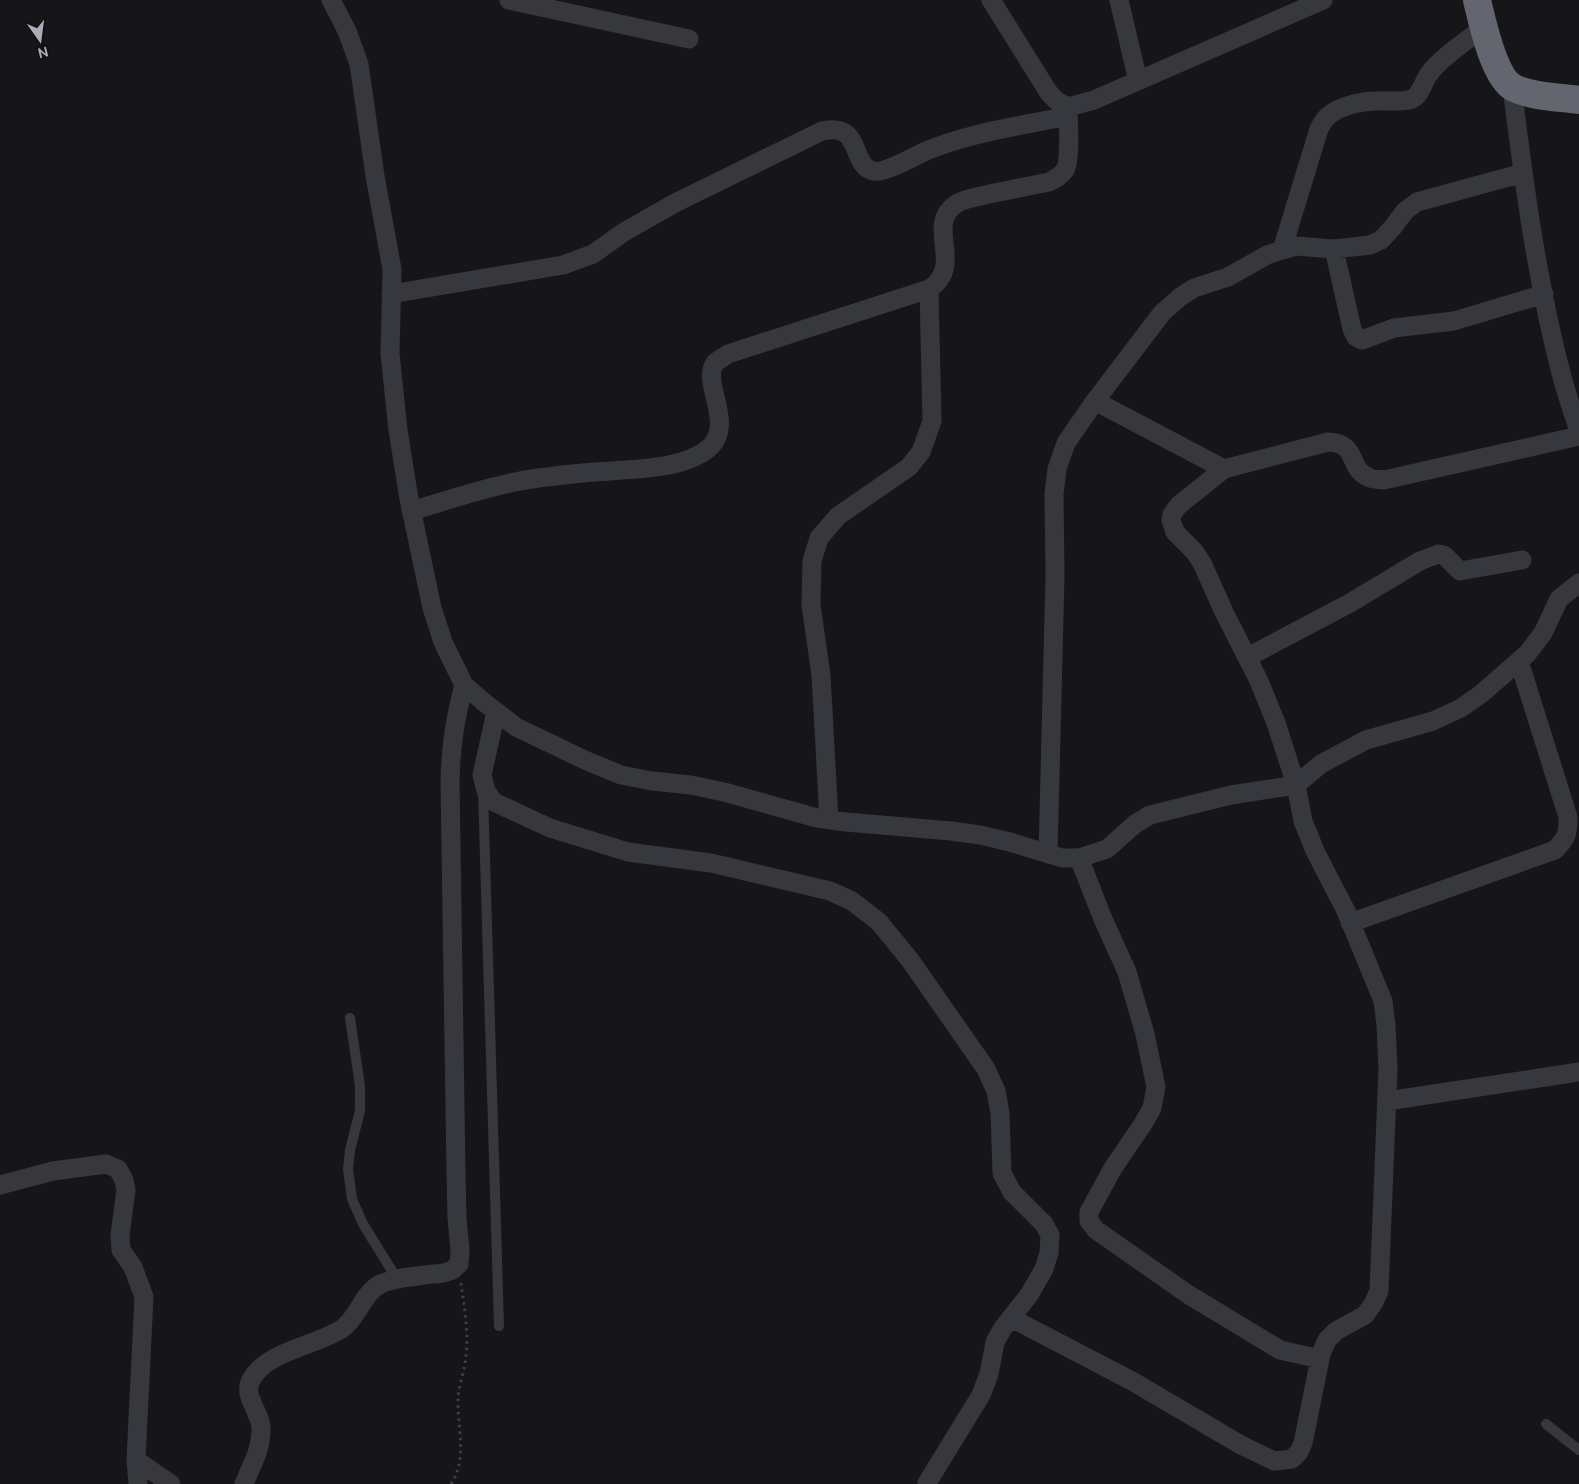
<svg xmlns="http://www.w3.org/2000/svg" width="1579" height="1484" font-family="Ubuntu,sans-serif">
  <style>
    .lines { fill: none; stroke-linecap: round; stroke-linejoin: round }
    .path { stroke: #3d3f44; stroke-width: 3; stroke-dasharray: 2.5 4; stroke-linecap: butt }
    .lane { stroke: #37383d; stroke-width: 10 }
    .street { stroke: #37383d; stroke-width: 19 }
    .highway { stroke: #63666e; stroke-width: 28 }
  </style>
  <rect width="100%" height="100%" fill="#161618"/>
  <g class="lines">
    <!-- path -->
    <path class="path" d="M451,1484c17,-26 6,-57 7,-86 1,-14 7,-28 8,-42 3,-24 -2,-49 -5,-73"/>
    <!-- lane -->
    <path class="lane" d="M483,791l16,535
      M350,1018l10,68v25l-10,39 -2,19 4,30 11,25 34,55
      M1546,1424l33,26"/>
    <!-- street -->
    <path class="street" d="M331,0l16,31 12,33 16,112 17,93 -2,85 8,76 11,69 23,109 11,34 21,43 21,18 31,24 71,34 34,14 31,6 39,4 33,7 93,26 29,4 105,9 29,4 30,7 52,16h17l28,-9 28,-25 15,-9 81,-20 65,-10 25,-21 45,-24 67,-19 28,-13 20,-14 46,-40 16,-21 16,-34 20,-16
      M509,0l180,39
      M991,0l58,93 8,8 11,6 26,-7 229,-100
      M1119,0l19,81
      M1512,87c12,97 25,195 50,290 5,18 11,36 17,54
      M1334,249l18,80 4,8 6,3 32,-12 60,-7 90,-27
      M1282,250l37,-121c2,-4 5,-9 8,-12 14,-13 40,-17 58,-16 9,0 19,1 27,-2 9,-4 11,-17 17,-25 11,-16 39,-34 55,-47
      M391,294l172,-29 30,-11 31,-22 51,-29 147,-72c42,-9 27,34 51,40 11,3 42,-15 53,-20 45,-19 95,-25 142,-35
      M1095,401l129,68 104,-27c31,1 19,26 40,35 4,3 11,2 16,3l195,-44
      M411,511c31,-9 63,-20 95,-27 28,-7 58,-9 87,-12 33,-3 91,-1 117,-25 25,-24 -9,-64 5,-84 3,-3 9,-6 13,-9l201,-65c37,-24 -5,-63 27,-85 9,-6 23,-7 33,-10 20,-4 40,-8 60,-12 6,-3 12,-6 16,-12 6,-10 3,-49 3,-63
      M1248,657l102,-54 70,-42 18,-7 6,1 16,16 62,-11
      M496,712l-14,63 4,16 8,11 56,26 78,24 83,11 119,28 22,10 27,21 31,38 76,109 10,22 4,22 2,60 10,19 32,32 6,11 -1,18 -5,16 -15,26 -26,33 -8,14 -6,32 -8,21 -54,88
      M829,819l-8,-144 -10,-70 1,-44 7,-23 19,-22 71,-49 12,-15 11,-31 -3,-132
      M1048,854l7,-278 -1,-82 3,-25 9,-26 29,-42 67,-88 18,-16 14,-9 34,-11 39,-22 15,-5 14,-4 38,3 36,-4 11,-5 12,-13 12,-16 12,-9 106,-29
      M1079,858l24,61 24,53 18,62 11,53 -4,21 -9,16 -30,44 -24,44v9l7,9 93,65 91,55 40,9
      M1350,923l205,-73c12,-13 13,-15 13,-33l-49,-156
      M1387,1101l192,-29
      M0,1185l53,-14 53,-7 12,5 6,11 2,10 -6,45 1,15 12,17 11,30 -8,163 2,24
      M1011,1318l121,63 109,64 33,16 18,-2 7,-7 4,-9 18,-89 6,-14 9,-9 29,-16 8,-11 6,-13 9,-222 -2,-44 -3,-24 -37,-90 -31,-60 -12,-30 -7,-36 -20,-62 -17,-42 -35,-69 -22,-49 -8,-12 -19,-19 -4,-12 1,-6 7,-9 45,-36
      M136,1460l35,24
      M244,1484c7,-18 17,-33 17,-54 1,-17 -19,-33 -10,-50 16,-30 66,-34 92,-52 16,-12 21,-38 40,-45 15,-6 32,-6 49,-9 5,0 13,-1 18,-3 4,-1 6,-5 9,-7l1,-14 -3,-32 -1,-45 -6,-392c1,-36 5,-62 14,-96"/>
    <!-- highway -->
    <path class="highway" d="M1477,0c5,21 17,78 37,88 19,9 44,9 65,12"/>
  </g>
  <!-- north arrow -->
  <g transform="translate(40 40) rotate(166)" stroke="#111113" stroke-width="4" paint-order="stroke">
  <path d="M0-4L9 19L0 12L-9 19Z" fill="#a8adb8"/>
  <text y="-8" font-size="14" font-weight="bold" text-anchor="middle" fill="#a8adb8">N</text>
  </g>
</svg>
